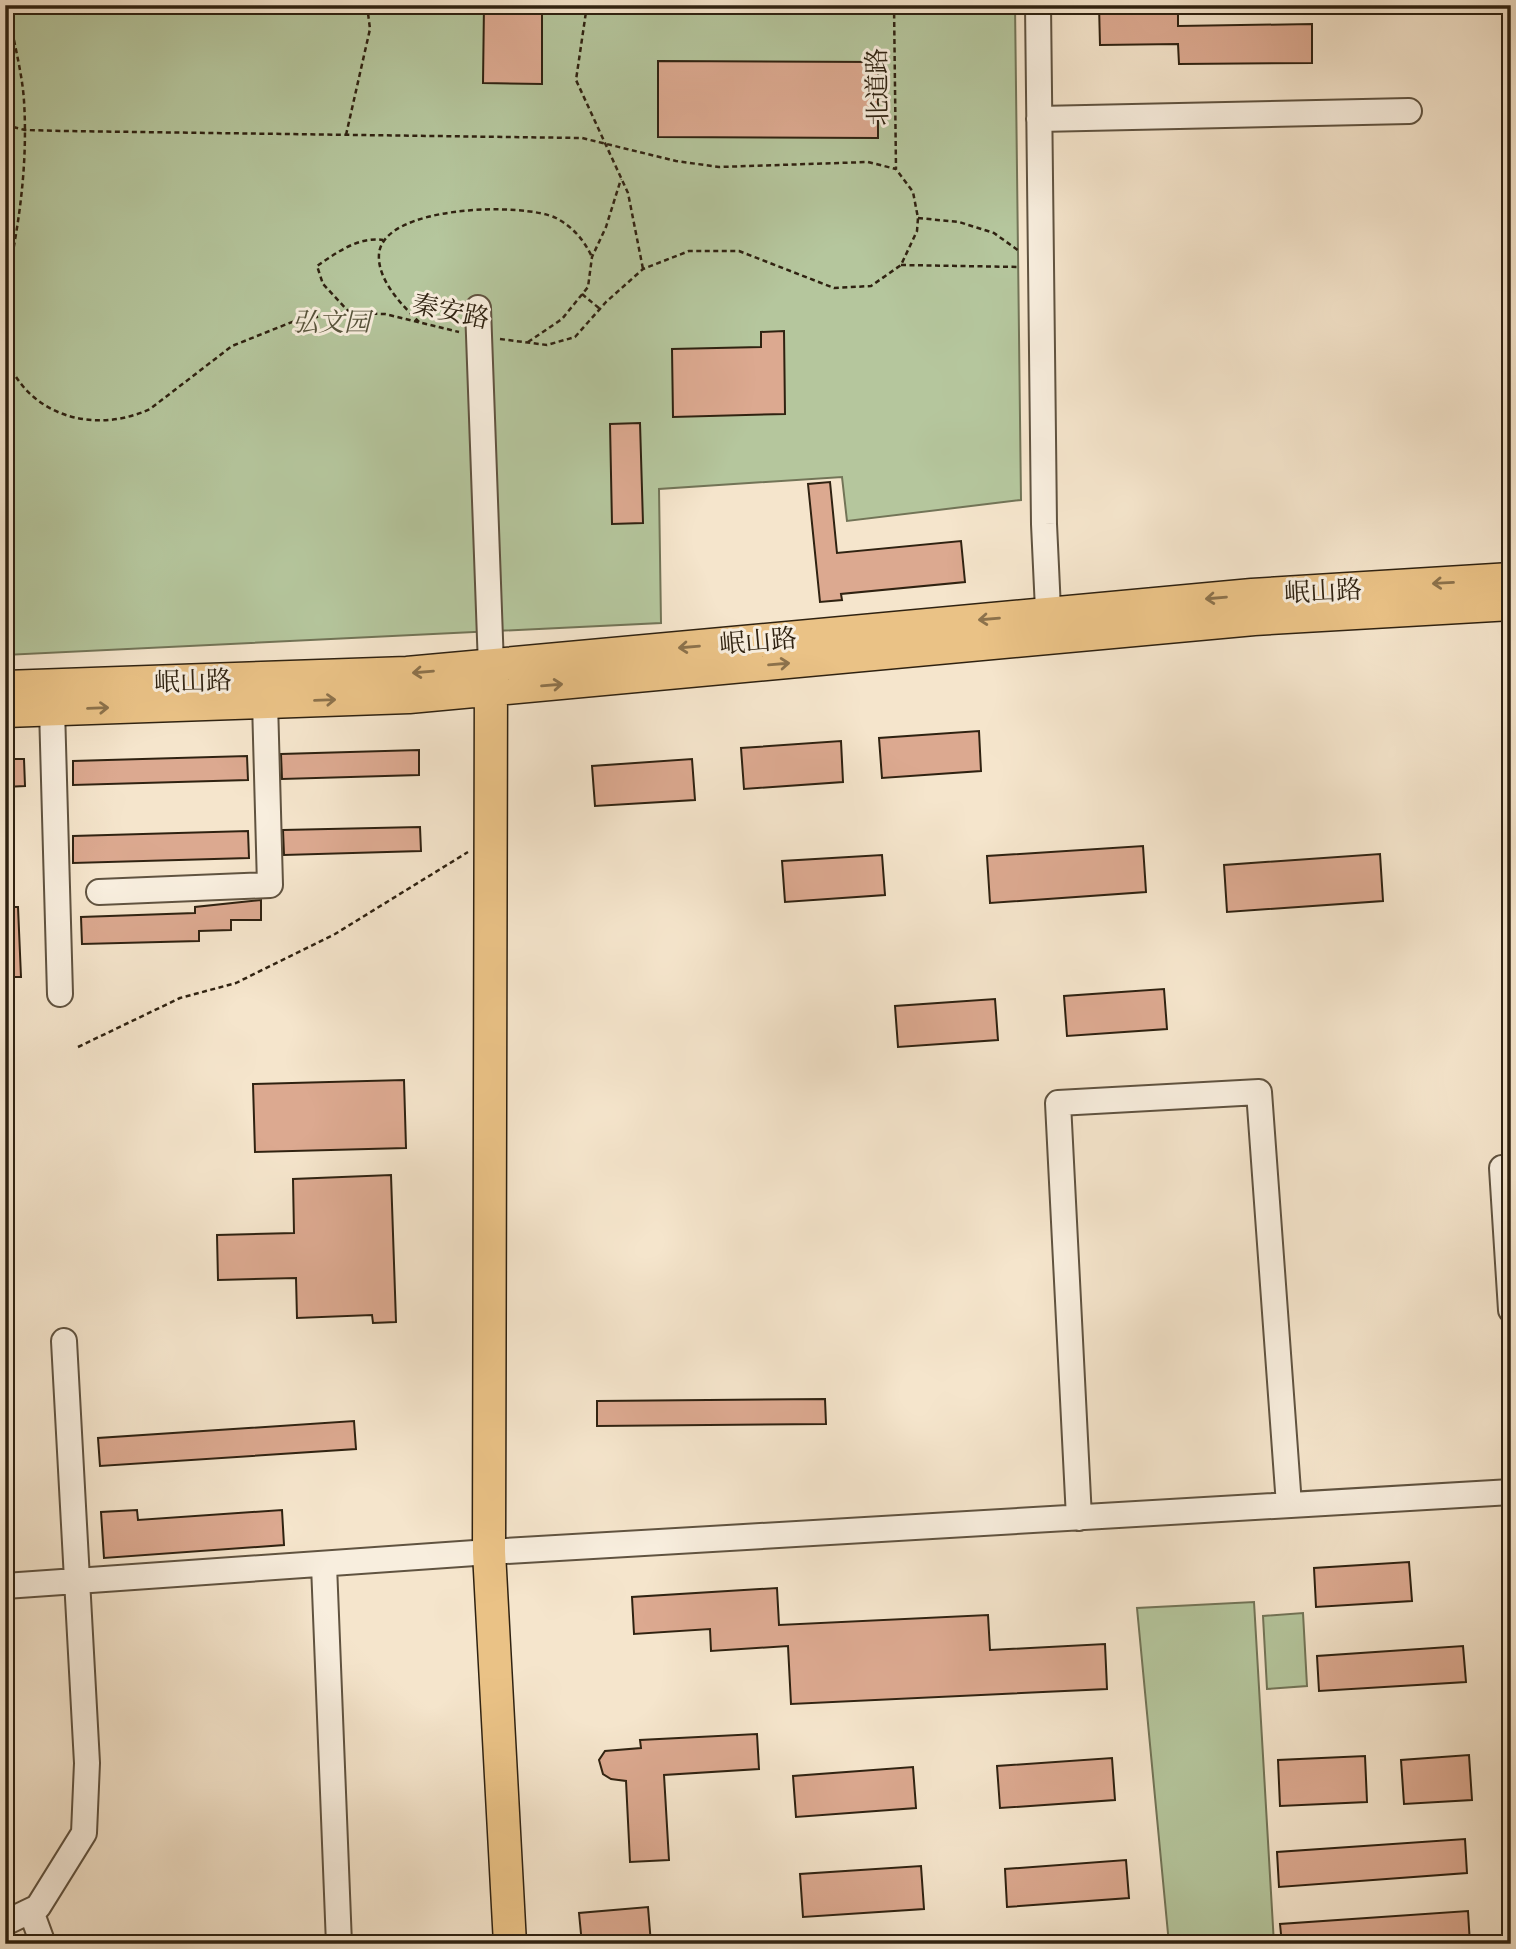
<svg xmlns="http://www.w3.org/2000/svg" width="1516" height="1949" font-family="'IM FELL DW Pica','Noto Serif SC',serif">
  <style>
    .green { fill: #b5c69d; stroke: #727457; stroke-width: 2 }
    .building { fill: #dca990; stroke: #2f2211; stroke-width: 2 }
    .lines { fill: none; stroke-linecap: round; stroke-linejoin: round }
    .minor-casing { stroke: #605340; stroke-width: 28 }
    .major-casing { stroke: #2f2211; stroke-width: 35 }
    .path { stroke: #2f2211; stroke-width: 2.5; stroke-dasharray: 5 3.5; stroke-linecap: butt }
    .minor { stroke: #f8eede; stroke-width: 24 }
    .major { stroke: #eac286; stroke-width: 32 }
    .oneway { stroke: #8c724c }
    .labels { text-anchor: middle; stroke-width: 6; stroke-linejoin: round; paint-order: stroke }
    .street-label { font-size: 26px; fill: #2f2211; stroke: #f8eede }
    .park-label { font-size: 26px; font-style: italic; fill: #57533b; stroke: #f8eede }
  </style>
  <rect width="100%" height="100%" fill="#f5e5cc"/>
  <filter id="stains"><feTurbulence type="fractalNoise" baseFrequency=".00286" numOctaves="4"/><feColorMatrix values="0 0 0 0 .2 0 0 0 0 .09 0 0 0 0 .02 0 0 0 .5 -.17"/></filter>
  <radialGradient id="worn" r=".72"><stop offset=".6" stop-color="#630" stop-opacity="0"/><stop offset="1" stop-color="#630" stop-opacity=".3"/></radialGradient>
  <!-- green -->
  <path class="green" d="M5,5h1010l6,495 -174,21 -5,-44 -183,12 2,134 -656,32z
    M1254,1602l20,342h-105l-32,-336z
    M1303,1613l4,73 -40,3 -4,-73z"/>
  <!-- building -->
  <path class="building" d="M484,5h58v79l-59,-1z
    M1099,5h79v21l134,-2v39l-133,1 -1,-20 -78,1z
    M658,61l220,1v76l-220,-1z
    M784,331l1,83 -112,3 -1,-68 89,-2v-15z
    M640,423l3,100 -31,1 -2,-100z
    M830,482l7,71 124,-12 4,41 -124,12 1,6 -22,2 -12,-118z
    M979,731l2,40 -99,7 -3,-40z
    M841,741l2,41 -99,7 -3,-41z
    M419,750v25l-137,4 -1,-25z
    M247,756l1,24 -175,5v-24z
    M5,759h19l1,27 -20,1z
    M692,759l3,41 -100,6 -3,-40z
    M420,827l1,24 -137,4 -1,-25z
    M248,831l1,27 -176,5v-27z
    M1143,846l3,46 -156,11 -3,-47z
    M1380,854l3,47 -156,11 -3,-47z
    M882,855l3,40 -100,7 -3,-41z
    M261,900v20h-30v10l-32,1v10l-117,3 -1,-27 114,-4v-6z
    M5,907h13l3,70h-16z
    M1164,989l3,40 -100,7 -3,-40z
    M995,999l3,41 -100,7 -3,-41z
    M404,1080l2,68 -151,4 -2,-68z
    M391,1175l5,147 -23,1 -1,-8 -75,3 -1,-40 -78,2 -1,-45 77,-2 -1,-54z
    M825,1399l1,25 -229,2v-25z
    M354,1421l2,28 -256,17 -2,-28z
    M137,1510l1,10 144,-10 2,35 -180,13 -3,-46z
    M1409,1562l3,39 -96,6 -2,-39z
    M777,1588l2,37 209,-10 2,35 115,-6 2,45 -316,15 -3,-58 -77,5 -1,-22 -76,5 -2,-37z
    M1463,1646l3,36 -147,9 -2,-35z
    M757,1734l2,35 -95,6 5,85 -39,2 -4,-81 -15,-2 -8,-5 -4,-14 6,-9 36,-3 -1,-8z
    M1469,1755l3,45 -68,4 -3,-44z
    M1365,1756l2,46 -87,4 -2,-46z
    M1112,1758l3,42 -115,8 -3,-42z
    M913,1767l3,41 -120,9 -3,-41z
    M1465,1839l2,34 -188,14 -2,-35z
    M1126,1860l3,38 -122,9 -2,-38z
    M921,1866l3,43 -121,8 -3,-43z
    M648,1907l3,37h-69l-3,-31z
    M1468,1911l2,33h-188l-2,-20z"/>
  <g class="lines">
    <defs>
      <path id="minor" d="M1038,5l6,519 5,107
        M1039,119l370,-8
        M478,308l13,358
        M52,709l8,285
        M99,892l171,-7 -5,-183
        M1502,1168l9,142
        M1079,1518l-21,-415 201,-11 30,413
        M324,1565l15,379
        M5,1586l484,-34 1022,-60
        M31,1911l12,33
        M5,1923l33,-16 46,-74 3,-70 -23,-422"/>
      <path id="major" d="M491,670l-2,882 21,392
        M5,687l402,-14 845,-78 259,-16
        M5,711l404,-14 845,-78 257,-15"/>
    </defs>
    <!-- minor casing -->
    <use href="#minor" class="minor-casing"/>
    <!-- major casing -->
    <use href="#major" class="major-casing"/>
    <!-- path -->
    <path class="path" d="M587,5l-11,75 52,113 15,76
      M894,5l2,164
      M5,125l20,5 39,1 518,7 94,23 43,6 149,-5 28,7
      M346,135l24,-106 -3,-24
      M918,218l41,4 35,11 25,18
      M901,265l119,2
      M5,289c14,-60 23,-125 19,-188 -2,-32 -12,-63 -16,-96
      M582,294l18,15
      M350,313l-27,-29 -6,-18c19,-13 42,-30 66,-26
      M419,322c-17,-17 -42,-42 -40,-68 4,-49 144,-52 177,-36 17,9 28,22 36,39
      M500,339l47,6 28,-8 31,-35 37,-33 46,-18h50l95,37 37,-2 30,-21 16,-34 1,-13 -5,-26 -17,-23
      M528,342l34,-23 26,-32 4,-30 14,-30 15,-48
      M5,354c21,62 89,81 145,55l82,-63 65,-26 45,-7 43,1 74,18
      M78,1047l102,-49 56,-15 99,-49 133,-82"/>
    <!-- minor -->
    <use href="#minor" class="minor"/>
    <!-- major -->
    <use href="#major" class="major"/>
  </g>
  <!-- one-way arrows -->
  <defs><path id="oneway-shaft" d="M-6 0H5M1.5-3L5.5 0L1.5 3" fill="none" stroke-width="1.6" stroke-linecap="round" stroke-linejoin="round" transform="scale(1.75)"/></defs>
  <g class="oneway">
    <use href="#oneway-shaft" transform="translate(1443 583) rotate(177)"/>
    <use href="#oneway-shaft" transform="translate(1216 598) rotate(175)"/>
    <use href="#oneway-shaft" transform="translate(989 619) rotate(175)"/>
    <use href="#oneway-shaft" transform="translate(689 647) rotate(175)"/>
    <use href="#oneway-shaft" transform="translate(779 664) rotate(-5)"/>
    <use href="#oneway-shaft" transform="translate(423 672) rotate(175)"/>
    <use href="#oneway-shaft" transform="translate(552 685) rotate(-5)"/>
    <use href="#oneway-shaft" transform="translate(325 700) rotate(-2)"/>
    <use href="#oneway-shaft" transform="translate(98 708) rotate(-2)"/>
  </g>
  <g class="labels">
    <!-- street labels -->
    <g class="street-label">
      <text transform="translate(877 87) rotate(-91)" y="9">北道路</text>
      <text transform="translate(451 311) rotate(12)" y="9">秦安路</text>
      <text transform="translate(1323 591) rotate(-3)" y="9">岷山路</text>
      <text transform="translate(758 641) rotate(-5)" y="9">岷山路</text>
      <text transform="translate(193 681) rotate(-2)" y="9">岷山路</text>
    </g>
    <!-- park labels -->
    <g class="park-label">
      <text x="331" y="331">弘文园</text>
    </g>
  </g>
  <!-- margin -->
  <rect width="1516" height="1949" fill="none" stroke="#f5e5cc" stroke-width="28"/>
  <rect x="7" y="7" width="1502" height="1935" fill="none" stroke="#2f2211" stroke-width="3.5"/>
  <rect x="14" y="14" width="1488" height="1921" fill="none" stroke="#2f2211" stroke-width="2"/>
  <rect width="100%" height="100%" filter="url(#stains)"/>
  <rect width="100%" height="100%" fill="url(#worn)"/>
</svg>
